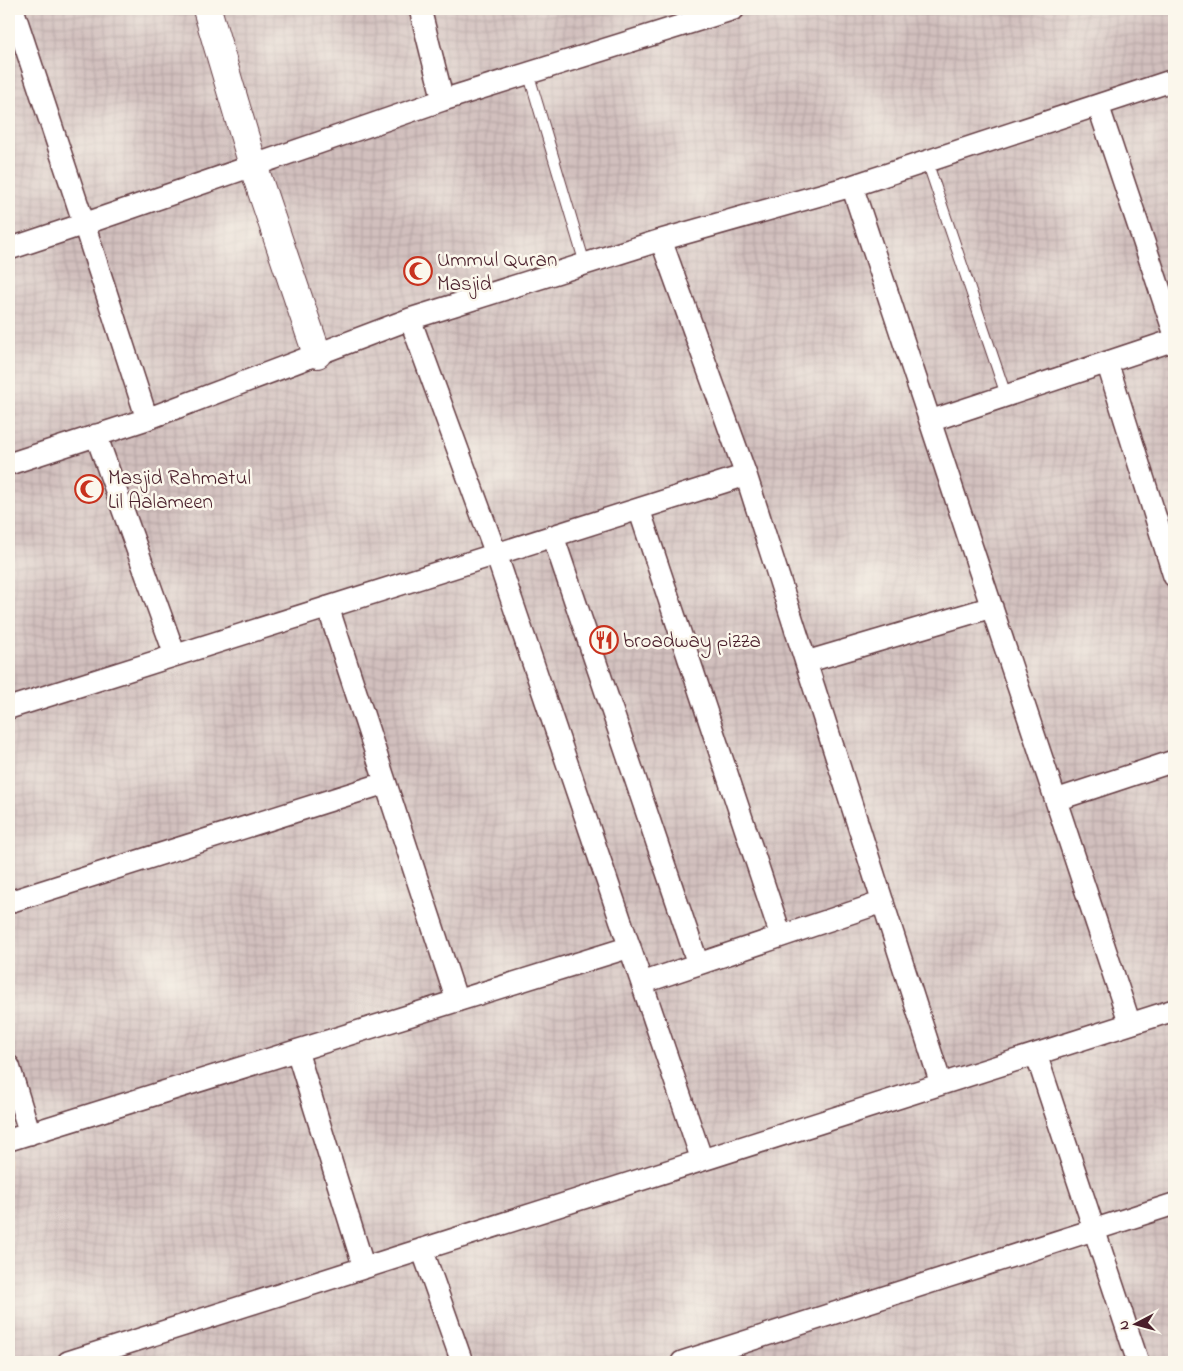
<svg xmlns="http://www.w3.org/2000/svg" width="1183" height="1371" font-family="'Indie Flower',sans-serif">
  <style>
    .industrial { fill: url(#industrial-grid) }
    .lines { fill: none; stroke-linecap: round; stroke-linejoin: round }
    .lane-casing { stroke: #633b41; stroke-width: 12 }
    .street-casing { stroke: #633b41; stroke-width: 24 }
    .secondary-casing { stroke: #633b41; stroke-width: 30 }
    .lane { stroke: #fff; stroke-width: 10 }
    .street { stroke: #fff; stroke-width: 21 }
    .secondary { stroke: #fff; stroke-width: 28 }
    .labels { text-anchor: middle; stroke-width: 5; stroke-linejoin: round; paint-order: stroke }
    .poi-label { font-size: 21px; fill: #4a1f2b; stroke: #fbf7ec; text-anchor: start }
  </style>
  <defs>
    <pattern id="industrial-grid" width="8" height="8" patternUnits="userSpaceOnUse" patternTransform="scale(1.25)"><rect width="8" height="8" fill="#d1bfbd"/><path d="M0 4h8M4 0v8" fill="none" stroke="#b5a4a3"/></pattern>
  </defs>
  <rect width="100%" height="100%" fill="#fbf7ec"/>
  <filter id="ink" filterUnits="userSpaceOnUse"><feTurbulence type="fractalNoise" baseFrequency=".02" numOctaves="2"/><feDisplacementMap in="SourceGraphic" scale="10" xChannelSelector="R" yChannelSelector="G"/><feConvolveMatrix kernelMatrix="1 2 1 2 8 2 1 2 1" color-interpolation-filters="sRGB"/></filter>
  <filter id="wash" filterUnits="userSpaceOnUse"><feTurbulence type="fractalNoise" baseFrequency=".0096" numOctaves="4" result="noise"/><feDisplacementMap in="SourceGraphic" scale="20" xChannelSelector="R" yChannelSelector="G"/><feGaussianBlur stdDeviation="1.12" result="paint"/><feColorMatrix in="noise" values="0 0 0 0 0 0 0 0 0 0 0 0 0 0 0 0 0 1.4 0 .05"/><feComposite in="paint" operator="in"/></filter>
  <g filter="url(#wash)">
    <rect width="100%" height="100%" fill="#f3d9bb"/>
    <!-- industrial -->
    <path class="industrial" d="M9,9h1165v1353h-1165z"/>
  </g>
  <g filter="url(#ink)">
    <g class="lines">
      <defs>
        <path id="lane" d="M528,72l57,192
          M927,161l79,234"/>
        <path id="street" d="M13,9l71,215 63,195
          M420,9l23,91
          M1098,105l76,227
          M852,186l278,838
          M661,240l85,235 195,609
          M9,249l75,-25 359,-124 291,-91
          M410,319l86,235 206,606
          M1107,362l67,214
          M930,421l244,-81
          M96,435l79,220
          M9,464l138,-45 263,-100 251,-79 191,-54 322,-106
          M639,509l142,427
          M553,536l145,428
          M328,607l129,394
          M806,662l186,-55
          M9,708l737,-233
          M1056,800l118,-39
          M9,902l376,-119
          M642,983l241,-81
          M297,1051l67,217
          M1036,1054l102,308
          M9,1066l21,68
          M9,1140l621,-193
          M422,1249l40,113
          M68,1362l1106,-352
          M682,1362l492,-158"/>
        <path id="secondary" d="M207,9l46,156 64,189"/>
      </defs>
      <!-- lane casing -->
      <use href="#lane" class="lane-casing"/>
      <!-- street casing -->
      <use href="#street" class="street-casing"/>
      <!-- secondary casing -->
      <use href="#secondary" class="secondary-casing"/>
      <!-- lane -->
      <use href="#lane" class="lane"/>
      <!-- street -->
      <use href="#street" class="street"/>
      <!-- secondary -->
      <use href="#secondary" class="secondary"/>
    </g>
  </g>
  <!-- icons -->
  <defs>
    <symbol id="mosque-ring" viewBox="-11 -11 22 22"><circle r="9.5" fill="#fbf7ec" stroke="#c8321e" stroke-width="1.5"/><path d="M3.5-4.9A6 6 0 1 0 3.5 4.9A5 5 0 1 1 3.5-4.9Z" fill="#c8321e"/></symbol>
    <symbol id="restaurant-ring" viewBox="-11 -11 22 22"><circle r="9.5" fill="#fbf7ec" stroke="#c8321e" stroke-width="1.5"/><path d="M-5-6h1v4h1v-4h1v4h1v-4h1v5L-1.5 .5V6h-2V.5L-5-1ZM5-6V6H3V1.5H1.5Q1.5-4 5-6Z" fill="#c8321e"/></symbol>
  </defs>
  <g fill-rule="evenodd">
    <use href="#mosque-ring" x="402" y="255" width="32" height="32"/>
    <use href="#mosque-ring" x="73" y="473" width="32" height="32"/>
    <use href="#restaurant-ring" x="588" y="624" width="32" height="32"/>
  </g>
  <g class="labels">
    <!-- poi labels -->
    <g class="poi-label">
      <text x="437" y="266">Ummul Quran<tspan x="437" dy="24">Masjid</tspan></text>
      <text x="108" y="484">Masjid Rahmatul<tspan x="108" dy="24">Lil Aalameen</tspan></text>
      <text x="623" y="647">broadway pizza</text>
    </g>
  </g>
  <!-- margin -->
  <rect width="1183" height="1371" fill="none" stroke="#fbf7ec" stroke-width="30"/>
  <!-- north arrow -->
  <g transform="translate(1136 1324) rotate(264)" stroke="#fbf7ec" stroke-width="4" paint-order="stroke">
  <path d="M0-4L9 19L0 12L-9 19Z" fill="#4a1f2b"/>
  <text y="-8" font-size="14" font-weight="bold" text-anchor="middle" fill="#4a1f2b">N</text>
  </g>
</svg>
